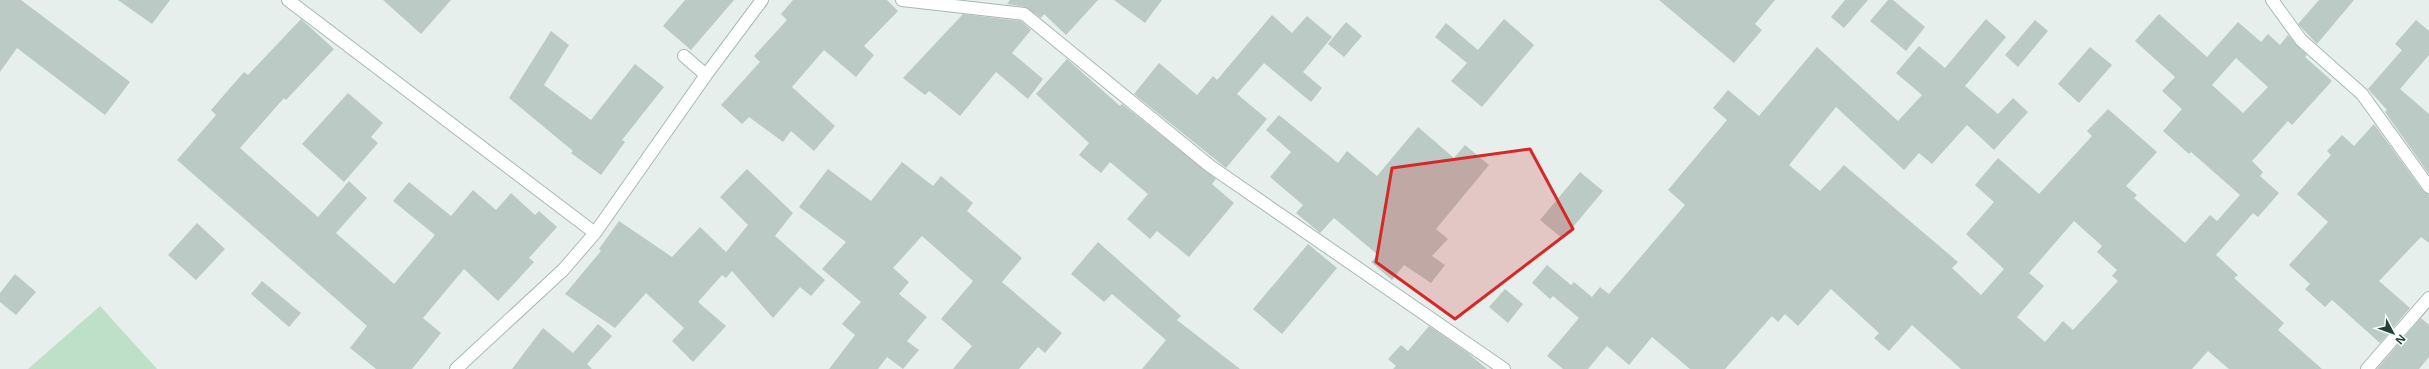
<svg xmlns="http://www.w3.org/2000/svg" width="2429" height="369" font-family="'Open Sans',sans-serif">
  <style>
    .green { fill: #bfe0c8 }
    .building { fill: #bbcac4; fill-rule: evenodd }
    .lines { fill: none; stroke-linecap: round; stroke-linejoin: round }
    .minor-casing { stroke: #a8b8b2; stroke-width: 14 }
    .minor { stroke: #fff; stroke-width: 12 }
    .marked { fill: #d62828; fill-opacity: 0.2; stroke: #d62828; stroke-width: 3; stroke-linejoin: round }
  </style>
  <rect width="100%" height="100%" fill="#e6efeb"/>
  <!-- green -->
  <path class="green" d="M100,306l57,63h-129z"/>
  <!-- building -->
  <path class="building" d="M0,0h21l109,82 -25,33 -88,-67 -17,24z
    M118,0h52l-18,24z
    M383,0h68l-30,34z
    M685,0h49l-43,50 -28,-24z
    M793,0h94l11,11 -34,35 10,9 -18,22 -32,-27 -32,37 43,39 -21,25 -23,-20 -8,11 -34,-25 -7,7 -21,-19 39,-43 -6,-6 33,-36 -6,-6z
    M1010,0h88l-32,35 -22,-21 -3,4 -16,-11 -18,-3z
    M1114,0h48l-17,23z
    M1659,0h116l-20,24 7,6 -28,33z
    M1845,0h23l-24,28 -13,-11z
    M1888,0h5l32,27 -19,24 -36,-30z
    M2319,0h35l-37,44 -19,-20z
    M963,14l58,7 10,9 -19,23 31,26 -15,20 -32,-27 -36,44 -31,-25 -4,4 -22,-17z
    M2159,14l48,43 31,-35 23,20 7,-8 12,11 8,-10 19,20 -2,2 27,24 -40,44 -4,-4 -36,40 11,11 -3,4 19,17 -21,24 -5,-4 -37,42 22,20 -4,3 50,45 -6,7 44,39h-93l-21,-18 -16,18h-231l-49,-44 -23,26 -15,-13 5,-5 -48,-44 -33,37 -13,-12 -7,8 -6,-6 -47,53h-35l-38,-32 -23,28 -22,-19 -19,23h-25l-16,-13 32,-38 -26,-22 -3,3 -18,-16 15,-18 24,20 3,-3 18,15 8,-10 9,7 76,-89 -17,-15 59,-70 -14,-12 15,-18 31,26 58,-69 81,74 24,-26 -26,-22 23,-27 26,22 41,-49 20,18 -41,49 33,28 15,-16 15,14 -34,38 -27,-25 -35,39 -13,-11 -15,17 -68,-63 -47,58 31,26 24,-26 114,97 -6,6 29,27 23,-26 -38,-35 28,-32 -19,-17 23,-27 41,36 53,-58 -5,-5 21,-22 49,43 -31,34 11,9 -3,3 51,45 25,-28 7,6 23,-26 -49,-43 -2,2 -26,-23 19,-22 -20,-18 13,-14 -40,-36zM2236,58l32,29 -25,26 -31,-28zM2074,221l28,25 -5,6 20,18 -5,6 6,5 -45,49 -10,-9 -18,21 -28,-25 27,-31 -15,-13z
    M1272,15l20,18 15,-17 25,21 -29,35 19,16 -11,14 -47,-39 -27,31 30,25 -41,49 -92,-74 25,-31 38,32 16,-19 4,4z
    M301,19l33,30 -48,51 -2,-2 -44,50 78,69 31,-36 18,17 -31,35 58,51 41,-49 -42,-34 16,-19 42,34 22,-26 23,20 15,-17 24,22 4,-4 18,16 -28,31 5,4 -36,39 -34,-32 -41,49 18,15 -29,36h-36l-26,-21 17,-22 -190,-166 39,-45 -5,-5 33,-38 4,3z
    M1504,19l30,26 -52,62 -31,-26 16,-18 -32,-26 11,-14 32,27z
    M2035,20l13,11 -30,36 -13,-12z
    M2416,20l13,11v24l-29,34 29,25v60l-44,-62 2,-2 -19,-21 34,-39 -7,-6z
    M1346,22l16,14 -18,21 -16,-13z
    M551,31l18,14 -25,40 47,35 44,-56 29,23 -42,53 3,2 -24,33 -30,-22 2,-2 -64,-53z
    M2090,47l22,18 -33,38 -21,-19z
    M1067,59l53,47 2,-2 94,75 -4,5 22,19 -45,54 -32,-26 -7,8 -23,-20 21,-25 -38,-32 -9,11 -22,-18 10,-12 -53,-49z
    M348,93l35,30 -12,14 7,6 -34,39 -42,-38z
    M1279,115l59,48 9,-12 30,25 41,-49 36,31 11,-13 24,20 -53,64 12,10 -16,17 13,9 -14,18 -27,-18 -12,15 -21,-18 7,-7 -44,-37 -14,15 -24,-20 7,-8 -33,-28 21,-25 -25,-22z
    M2374,124l49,67 6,3v49l-8,-6 -42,44 31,27 -30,35 -48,-43 -7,7 -20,-18 5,-5 -21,-19 39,-43 -31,-28 34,-39 -4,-4 15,-16 12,11z
    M902,162l31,24 8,-10 32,27 -6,8 55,47 -20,24 60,51 -17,20 -7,-6 -19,22h-66l19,-23 -31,-27 32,-38 -51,-45 -29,32 16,14 -10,12 28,23 -20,24 12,9 -16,19 -16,-12 -9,12h-49l26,-34 -13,-11 19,-22 -39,-33 24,-27 -47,-35 29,-38 43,32z
    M747,169l46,44 -18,23 50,44 -14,16 -11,-9 -27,31 -41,-47 -6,7 -4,-3 -24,27 28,24 -33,36 -21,-21 12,-13 -38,-35 -31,35 -50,-34 36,-43 -2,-2 20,-28 53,36 28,-30 26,25 22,-27 -28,-28z
    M1580,172l23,19 -40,48 -23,-19z
    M197,223l28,26 -29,31 -28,-25z
    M1098,242l83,74 -4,4 63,49h-98l24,-29 -54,-46 -8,8 -33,-28z
    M1308,244l29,24 -55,66 -29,-25z
    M15,274l21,18 -20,23 -16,-13v-9z
    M262,281l39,32 -12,14 -38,-33z
    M1505,289l18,15 -15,19 -19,-16z
    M2421,318l8,7v32l-10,12h-42z
    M598,324l14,12 -25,28 5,5h-80l31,-41 30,25z
    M1429,326l39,27 19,16h-94l3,-3 -8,-7 13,-14 7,6z"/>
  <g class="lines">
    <defs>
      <path id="minor" d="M288,0l307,233
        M902,0l122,14 186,152 294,203
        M2272,0l29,40 61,54 67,93
        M684,56l22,19 56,-75
        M456,369l107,-99 32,-37 111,-158
        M2367,369l62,-71"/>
    </defs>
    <!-- minor casing -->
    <use href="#minor" class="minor-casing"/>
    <!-- minor -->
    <use href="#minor" class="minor"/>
  </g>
  <!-- marked area -->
  <path class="marked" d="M1530,149l43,80 -118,90 -79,-57 16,-94z"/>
  <!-- north arrow -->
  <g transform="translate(2393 333) rotate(131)" stroke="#f7fbf9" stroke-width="3" paint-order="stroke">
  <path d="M0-3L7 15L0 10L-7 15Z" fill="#24423a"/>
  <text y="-6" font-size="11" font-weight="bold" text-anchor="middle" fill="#24423a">N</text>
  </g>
</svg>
